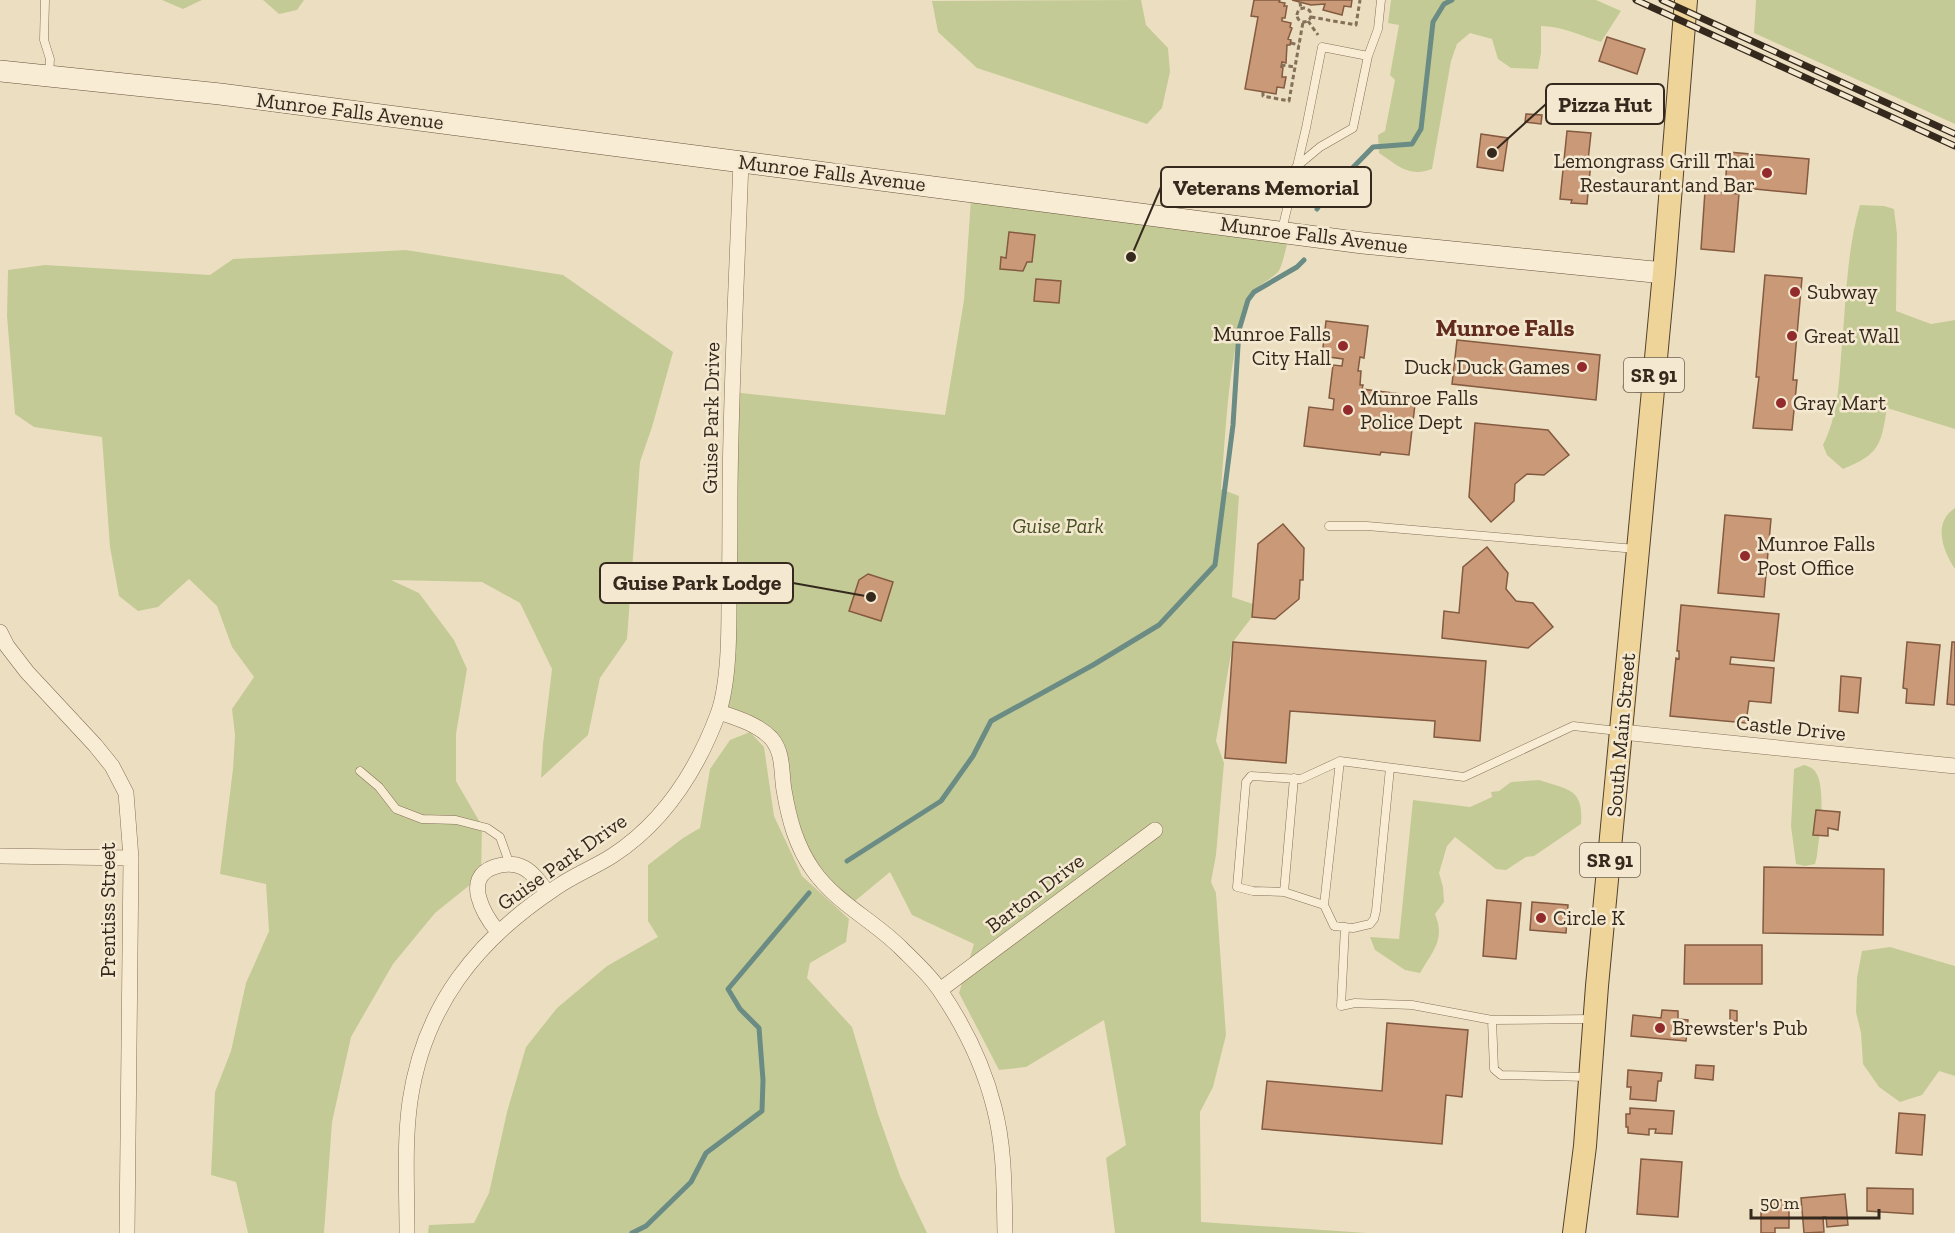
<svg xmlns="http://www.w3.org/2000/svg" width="1955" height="1233" font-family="'Zilla Slab',serif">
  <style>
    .green { fill: #c4ca95 }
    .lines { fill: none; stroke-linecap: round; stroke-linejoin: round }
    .stream { stroke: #6b8c84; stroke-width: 5 }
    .building { fill: #ca9978; stroke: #845a40; stroke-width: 1.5 }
    .lane-casing { stroke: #857059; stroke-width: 9 }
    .street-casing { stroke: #857059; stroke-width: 16 }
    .secondary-casing { stroke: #67513c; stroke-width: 22 }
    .primary-casing { stroke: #533f2d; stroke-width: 24 }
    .path { stroke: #857059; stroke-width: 3; stroke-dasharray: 4.5 3; stroke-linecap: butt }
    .lane { stroke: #f8edd4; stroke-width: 8 }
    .street { stroke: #f8edd4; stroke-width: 15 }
    .secondary { stroke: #f8edd4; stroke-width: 21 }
    .primary { stroke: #efd499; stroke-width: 22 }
    .rail-casing { stroke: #35291d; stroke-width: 7 }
    .rail { stroke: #f4e9d0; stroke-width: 4.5; stroke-dasharray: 14; stroke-linecap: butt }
    .poi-dot { fill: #922b2c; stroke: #f4e9d0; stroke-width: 2 }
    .labels { text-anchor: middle; stroke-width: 5; stroke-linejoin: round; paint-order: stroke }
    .shield { fill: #f4e9d0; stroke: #6e6353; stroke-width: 1.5 }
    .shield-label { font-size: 20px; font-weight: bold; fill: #35291d }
    .street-label { font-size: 21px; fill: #35291d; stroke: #f4e9d0 }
    .poi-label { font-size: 21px; fill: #35291d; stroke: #f4e9d0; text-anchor: start }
    .park-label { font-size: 21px; font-style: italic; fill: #465124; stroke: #f4e9d0 }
    .quarter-label { font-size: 24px; font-weight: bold; fill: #612b1e; stroke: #f4e9d0 }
    .leader { fill: none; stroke: #35291d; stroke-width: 2 }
    .callout-dot { fill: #35291d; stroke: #f4e9d0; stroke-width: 2 }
    .callout { fill: #f4e9d0; stroke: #35291d; stroke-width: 2 }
    .callout-label { font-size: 22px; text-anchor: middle; font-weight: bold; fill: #35291d }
  </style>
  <rect width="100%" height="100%" fill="#ecdfc1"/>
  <!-- green -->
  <path class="green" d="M162,0h40l-19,9z
    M263,0h41l-7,10 -18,4z
    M1141,0l5,25 22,23 2,24 -8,36 -15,16 -170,-56 -39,-36 -6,-31z
    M1391,0h205l25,11 -20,31c-20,-6 -39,-16 -60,-16v27l-3,16 -27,-1 -13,-9 -6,-20 -22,-6 -13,11 -6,17 -19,108c-23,9 -35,-4 -53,-16l-1,-18 7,-4 10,-51 -5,-5 9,-50 -11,-2z
    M1756,0h199v124l-201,-91z
    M971,199l319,34c-3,9 -7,33 -12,39 -11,11 -24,13 -30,28 -20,55 -22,131 -27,189l18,7 -7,101 21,7 -1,13 -19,25 -17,99 8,22 -8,92 -5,27 5,11 10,142 -13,52 -13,25 1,110 166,11h-252l-9,-75 20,-13 -22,-125 -78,47 -27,3 -40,-77 15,-49 -62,-29 -22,-43 -41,34 -38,-38 -38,-128 -54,-28 13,-320 213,23 19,-115z
    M1860,205l24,1 10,3 3,25 -1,77 35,13 24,-4v109l-68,-21c-6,37 -7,46 -44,61l-16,-14 -4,-10c14,-28 16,-58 18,-89 5,-50 5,-103 19,-151z
    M406,250l157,25 110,77 -21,75 -12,35 -13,177 -27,39 -12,57 -47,43 2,-34 9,-75 -32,-66 -38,-21 -91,-2 28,13 35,47 13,29 -11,65v47l26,45 -1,50 -46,37 -42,51 -42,73 -19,85 -8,111h-76l-12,-51 -25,-7 4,-83 16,-41 15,-68 23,-52 -3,-47 -46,-10 13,-105 2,-34 -3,-26 22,-32 -22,-30 -15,-41 -28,-27 -31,28 -20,4 -19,-15 -9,-49 -8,-110 -68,-10 -19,-13 -8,-98 1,-46 37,-5 165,10 23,-16z
    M1955,508v61c-12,-18 -23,-46 0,-61z
    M750,732l14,15 10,69 28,60 47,43 -3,23 -36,21 -3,15 45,49 26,87 22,62 27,57h-499l1,-8 45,-2 15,-30 18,-81 19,-65 31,-39 50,-42 51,-29 -10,-16v-56l35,-27 17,-10 10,-59 20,-29z
    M1804,765c3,1 7,2 9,4 15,12 6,69 4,87l-2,8 -10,2 -9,-2 -5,-38 3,-57z
    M1539,780c29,10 45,8 42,44l-47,32 -8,1 -20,13 -10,-1 -41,-32 -8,9 -8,27 4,14 1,15 -9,12c11,25 -3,38 -15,59l-15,-3 -30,-20 -5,-13 29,2 14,-139 57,7 22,-10 -1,-5 8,-1 12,-9z
    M1890,947l65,19v110l-16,-5 -17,24 -22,7 -21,-15 -16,-23 -2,-31 -5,-21 1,-34 5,-27z"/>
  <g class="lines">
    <!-- stream -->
    <path class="stream" d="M1317,209l9,-14 47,-48 39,-3 9,-15 12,-107 11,-18 8,-4
      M847,861l94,-60 32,-45 18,-35 102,-56 66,-40 56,-60 18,-140 6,-95 9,-30 6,-8 43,-25 7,-7
      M632,1233l14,-7 45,-44 15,-29 56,-42 1,-31 -4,-52 -19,-19 -12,-20 81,-96"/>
  </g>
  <!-- building -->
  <path class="building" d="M1254,0h26l-1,2 6,1 -1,3h3l-2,12h-3v3l9,2 -1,4 2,1 -4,11 3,1 -1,5h-3l-1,18 -4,-1 -1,5h2l-1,10h4l-2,11 -7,-1 -1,7 -31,-5 13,-72 -7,-1z
    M1292,0h60l-1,7 -7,-1 -2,9 -19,-5 2,-6 -14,1z
    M1607,37l38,12 -8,25 -38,-13z
    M1526,114l16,1 -1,9 -16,-2z
    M1567,131l24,2 -3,28h3l-4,43 -16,-1 1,-3 -12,-1z
    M1481,134l27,4 -5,33 -26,-4z
    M1728,152l81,7 -3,35 -81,-8z
    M1705,191l34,3 -5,58 -33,-3z
    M1009,232l26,3 -3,27h-5l-4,9 -23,-2 1,-12 5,1z
    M1765,275l37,3 -9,102h4l-5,50 -39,-2 6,-51h-3z
    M1036,279l25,2 -2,22 -25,-2z
    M1326,321l42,5 -4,32 -4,-1 -2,14h3l-1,14h3l-1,4 54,7 -7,59 -28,-3 -1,3 -76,-9 5,-39 24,3 1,-11 -5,-1 4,-33 9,1 1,-7 -21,-3z
    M1457,340l143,15 -4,45 -144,-16z
    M1475,423l73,7 21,25 -25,20 -17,-1 -12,10 -1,17 -23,21 -22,-25z
    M1725,515l46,4 -7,78 -46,-4z
    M1283,524l21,24 -1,32h-3l-1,19 -24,20 -23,-2 6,-73z
    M1487,547l21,26 -2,16 10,12 17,2 20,24 -25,21 -86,-10 2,-27 15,2 4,-46z
    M868,574l25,8 -12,39 -32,-10 10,-31z
    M1681,605l98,9 -5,47 -43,-4 -1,7 44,4 -3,35 -22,-2 -3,22 -76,-7 6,-58 3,1v-8h-2z
    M1233,642l253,19 -6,80 -46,-4 1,-16 -145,-10 -4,52 -61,-5z
    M1907,642l33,3 -6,60 -28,-2 1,-14 -4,-1z
    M1952,642h3v63l-8,-1z
    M1841,676l20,2 -3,35 -19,-2z
    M1816,810l24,2 -2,18 -10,-2v8l-15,-1z
    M1764,867l120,2 -1,66 -120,-2z
    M1487,900l34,3 -5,56 -33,-3z
    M1532,902l36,3 -2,28 -36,-3z
    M1685,945h77v39h-78z
    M1662,1010l16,1v8l10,1 -2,21 -55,-5 2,-21 28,3z
    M1730,1010l7,1v10l-7,-1z
    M1387,1023l81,7 -6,67 -16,-2 -4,49 -180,-15 5,-48 115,10z
    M1696,1065l18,1 -1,14 -18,-2z
    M1628,1070l34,3 -1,8h-3l-2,20 -26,-2 1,-12h-4z
    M1630,1108l44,3 -2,23 -17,-1 1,-4h-7v6l-21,-2v-6h-2v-13h4z
    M1899,1113l26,2 -3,40 -26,-2z
    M1641,1159l41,3 -4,55 -41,-3z
    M1867,1188l46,1v25l-46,-3z
    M1845,1194l3,31 -21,2 -1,-10h-3l1,15 -20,1 -3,-35z
    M1771,1200h18v28h-14v5h-14v-24h10z"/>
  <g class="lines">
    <defs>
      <path id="lane" d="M45,0l-1,40 6,19 -1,16
        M1368,56l10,-27 3,-29
        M1282,230l24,-102 16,-81 46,9 -15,72 -33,19 -24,20
        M1627,387l25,2
        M1329,526h38l269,23
        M1390,768l-14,143 -2,8 -4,5 -17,4 -19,-2 -10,-21 -40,-13 -31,-1 -16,-4 9,-105 5,-6 50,3 39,-18 124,16 109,-51 45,5
        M360,771l19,16 17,22 26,10 34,1 31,8 13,9 10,28
        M1284,892l10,-114
        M1324,905l16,-144
        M1345,927l-4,79 14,-3 57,2 80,15 100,-1
        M1492,1020l2,49 7,6 87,2"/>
      <path id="street" d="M0,632l7,14 20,26 68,73 17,21 14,27 5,65 -4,375
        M719,712c18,6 38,12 52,26 13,15 10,34 13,52 5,29 12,56 29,80 23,33 60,50 88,78 13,13 30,28 40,44 23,34 43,75 53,115 11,41 10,84 11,126
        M1622,732l333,34
        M0,856l131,2
        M498,932c-14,-17 -36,-54 -4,-65 8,-3 20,-4 28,0 10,4 19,17 26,26
        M940,990l215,-160
        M407,1233c0,-44 -3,-89 3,-132 14,-95 66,-160 144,-212 18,-13 39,-21 58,-33 51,-33 85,-86 106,-142 11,-31 11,-80 11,-113 1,-36 1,-72 1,-109 1,-110 7,-220 11,-331"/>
      <path id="secondary" d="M0,71l220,23 1143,149 301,30"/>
      <path id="primary" d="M1574,1233l11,-87 12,-160 67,-713 22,-273"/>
    </defs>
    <!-- lane casing -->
    <use href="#lane" class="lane-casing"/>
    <!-- street casing -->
    <use href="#street" class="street-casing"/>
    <!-- secondary casing -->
    <use href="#secondary" class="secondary-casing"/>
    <!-- primary casing -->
    <use href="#primary" class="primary-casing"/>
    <!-- path -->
    <path class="path" d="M1300,2l1,8
      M1297 15a7 7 0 1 1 14 0a7 7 0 1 1-14 0Z
      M1311,17l45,8 4,-25
      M1308,21l10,14
      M1291,43l8,2
      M1281,65l14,2
      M1263,92v4l26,5 14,-79"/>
    <!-- lane -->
    <use href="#lane" class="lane"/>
    <!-- street -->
    <use href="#street" class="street"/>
    <!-- secondary -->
    <use href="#secondary" class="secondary"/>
    <!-- primary -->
    <use href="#primary" class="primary"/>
    <defs>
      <path id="rail" d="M1636,0l319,146
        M1662,0l293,134"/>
    </defs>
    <!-- rail casing -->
    <use href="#rail" class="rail-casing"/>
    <!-- rail -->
    <use href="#rail" class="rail"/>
  </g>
  <!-- markers -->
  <g class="poi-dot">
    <circle cx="1767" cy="173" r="6"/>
    <circle cx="1795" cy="292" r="6"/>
    <circle cx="1792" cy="336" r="6"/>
    <circle cx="1343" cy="346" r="6"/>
    <circle cx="1582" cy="367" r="6"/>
    <circle cx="1781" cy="403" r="6"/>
    <circle cx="1348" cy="410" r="6"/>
    <circle cx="1745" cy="556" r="6"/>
    <circle cx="1541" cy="918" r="6"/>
    <circle cx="1660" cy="1028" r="6"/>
  </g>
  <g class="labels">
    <!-- shield labels -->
    <g class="shield">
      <rect x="1624" y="358" width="60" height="34" rx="4.5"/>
      <rect x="1580" y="843" width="60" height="34" rx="4.5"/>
    </g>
    <g class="shield-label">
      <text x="1654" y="382">SR 91</text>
      <text x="1610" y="867">SR 91</text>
    </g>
    <!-- street labels -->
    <g class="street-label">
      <text transform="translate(350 111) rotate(7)" y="7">Munroe Falls Avenue</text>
      <text transform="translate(832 173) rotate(7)" y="7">Munroe Falls Avenue</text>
      <text transform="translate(1314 235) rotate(7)" y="7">Munroe Falls Avenue</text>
      <text transform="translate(711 418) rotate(-89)" y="7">Guise Park Drive</text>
      <text transform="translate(1791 728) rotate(6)" y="7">Castle Drive</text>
      <text transform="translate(1621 735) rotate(-85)" y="7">South Main Street</text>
      <text transform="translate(562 862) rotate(-35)" y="7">Guise Park Drive</text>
      <text transform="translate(1035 893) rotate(-37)" y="7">Barton Drive</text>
      <text transform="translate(108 910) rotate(-90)" y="7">Prentiss Street</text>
    </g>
    <!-- poi labels -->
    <g class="poi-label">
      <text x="1755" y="168" text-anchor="end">Lemongrass Grill Thai<tspan x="1755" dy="24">Restaurant and Bar</tspan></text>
      <text x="1807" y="299">Subway</text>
      <text x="1331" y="341" text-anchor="end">Munroe Falls<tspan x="1331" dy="24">City Hall</tspan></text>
      <text x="1804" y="343">Great Wall</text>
      <text x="1570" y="374" text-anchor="end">Duck Duck Games</text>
      <text x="1360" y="405">Munroe Falls<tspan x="1360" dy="24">Police Dept</tspan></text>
      <text x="1793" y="410">Gray Mart</text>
      <text x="1757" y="551">Munroe Falls<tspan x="1757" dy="24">Post Office</tspan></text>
      <text x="1553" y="925">Circle K</text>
      <text x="1672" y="1035">Brewster's Pub</text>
    </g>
    <!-- park labels -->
    <g class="park-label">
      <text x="1058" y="533">Guise Park</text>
    </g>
    <!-- quarter labels -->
    <g class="quarter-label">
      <text x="1505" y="336">Munroe Falls</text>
    </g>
  </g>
  <!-- callouts -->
  <path class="leader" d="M1492 153L1546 104M1131 257L1161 187M871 597L793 583"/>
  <g class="callout-dot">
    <circle cx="1492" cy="153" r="6"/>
    <circle cx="1131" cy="257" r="6"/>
    <circle cx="871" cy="597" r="6"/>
  </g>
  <g class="callout">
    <rect x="1546" y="84" width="118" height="40" rx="6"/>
    <rect x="1161" y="167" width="210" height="40" rx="6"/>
    <rect x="600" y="563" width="193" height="40" rx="6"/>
  </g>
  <g class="callout-label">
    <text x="1605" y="112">Pizza Hut</text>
    <text x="1266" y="195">Veterans Memorial</text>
    <text x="697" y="590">Guise Park Lodge</text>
  </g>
  <!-- scale -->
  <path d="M1751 1209v9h128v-9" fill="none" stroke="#35291d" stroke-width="3"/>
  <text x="1760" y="1209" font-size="18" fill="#35291d" stroke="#f4e9d0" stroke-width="4.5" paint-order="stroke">50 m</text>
</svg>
